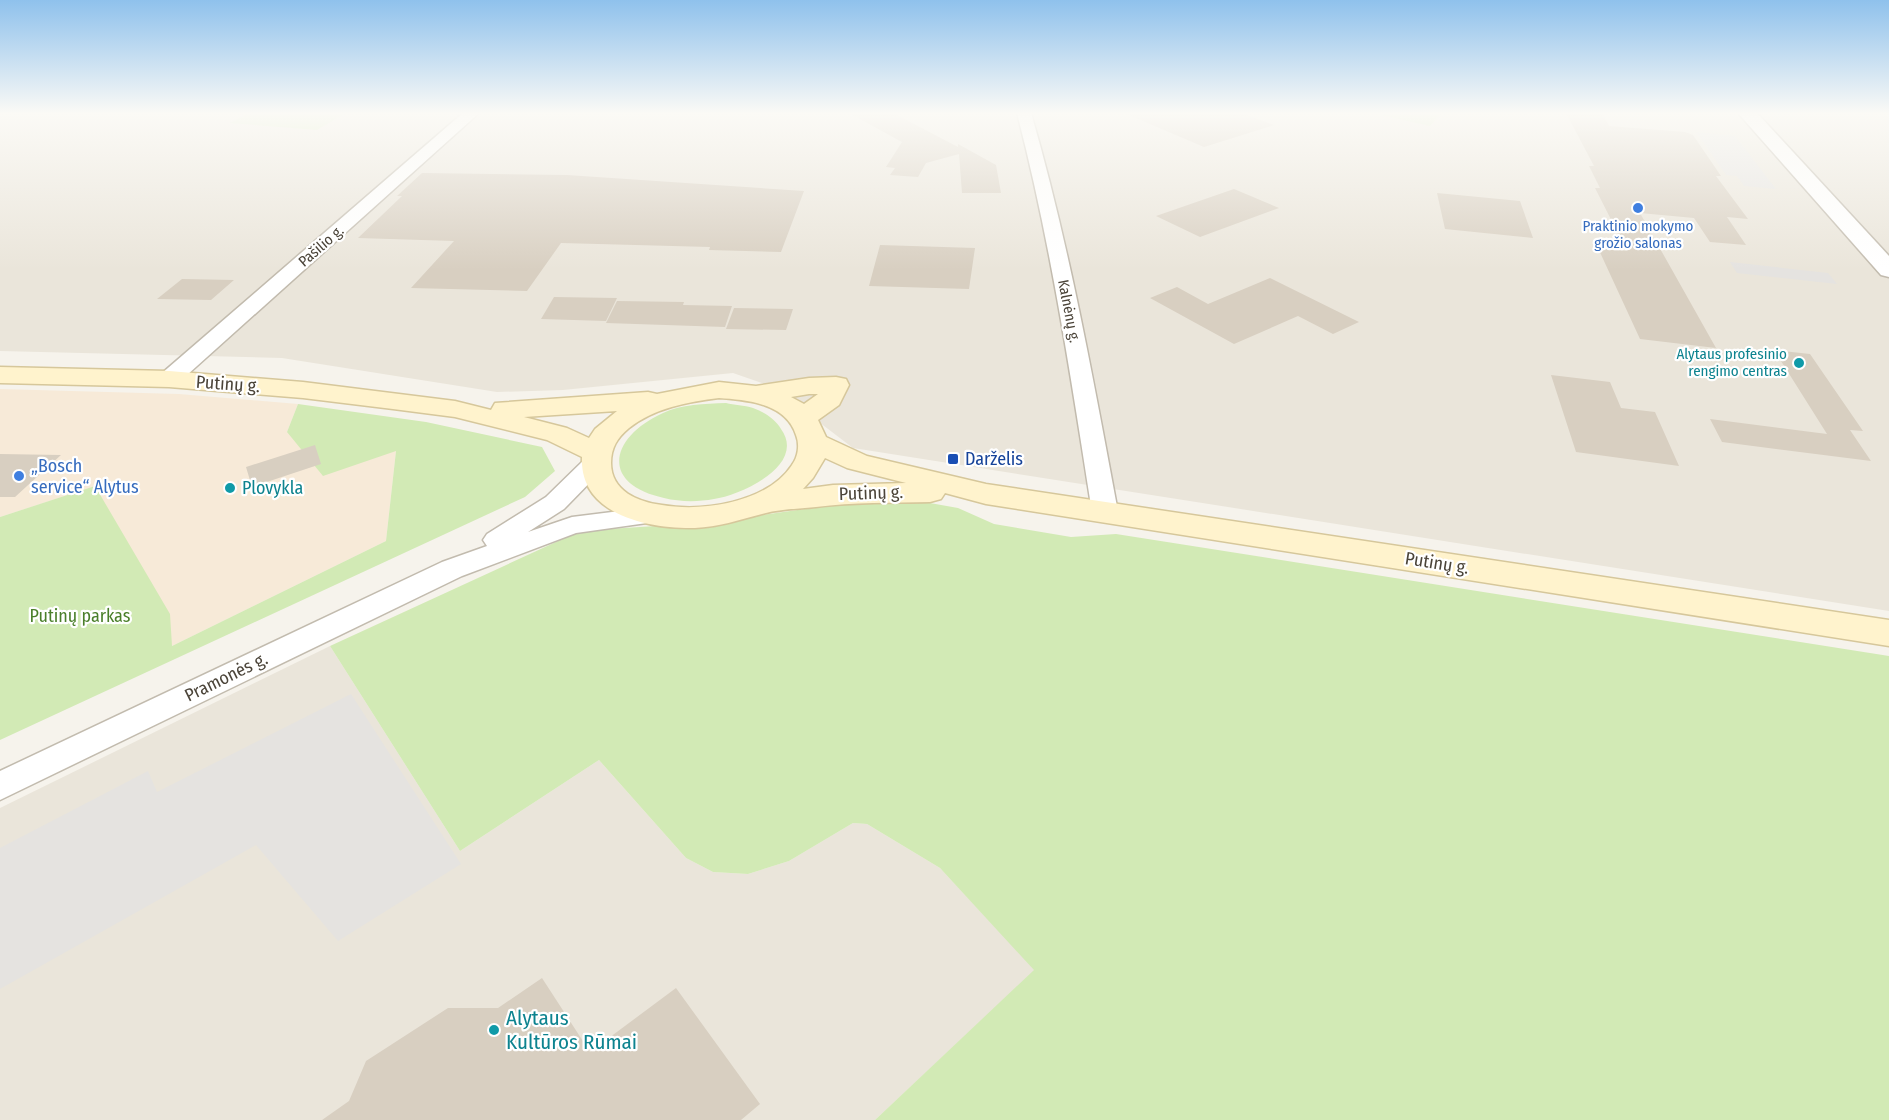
<svg xmlns="http://www.w3.org/2000/svg" width="1889" height="1120" font-family="'Fira Sans Condensed',sans-serif">
  <style>
    .residential { fill: #eae5da }
    .commercial { fill: #f7ead8 }
    .green { fill: #d2eab5 }
    .parking { fill: #e5e3e0 }
    .building { fill: #d8cfc1 }
    .lines { fill: none; stroke-linecap: round; stroke-linejoin: round }
    .minor-casing { stroke: #c2bbae; stroke-width: 3 }
    .tertiary-casing { stroke: #c2bbae; stroke-width: 3 }
    .secondary-casing { stroke: #d6c79b; stroke-width: 3 }
    .minor { fill: #fff; fill-rule: evenodd }
    .tertiary { fill: #fff; fill-rule: evenodd }
    .secondary { fill: #fff3cd; fill-rule: evenodd }
    .shop-dot { fill: #3f7fe0; stroke: #fff; stroke-width: 2 }
    .culture-dot { fill: #0f9aa8; stroke: #fff; stroke-width: 2 }
    .transit-dot { fill: #1a4fb4; stroke: #fff; stroke-width: 2 }
    .labels { text-anchor: middle; stroke-width: 4.5; stroke-linejoin: round; paint-order: stroke }
    .far-shop-label { font-size: 15px; fill: #366cbe; stroke: #fff }
    .far-street-label { font-size: 15px; fill: #4b4439; stroke: #fff }
    .far-culture-label { font-size: 15px; fill: #0d838f; stroke: #fff; text-anchor: end }
    .street-label { font-size: 18px; fill: #4b4439; stroke: #fff }
    .transit-label { font-size: 18px; fill: #164399; stroke: #fff; text-anchor: start }
    .shop-label { font-size: 18px; fill: #366cbe; stroke: #fff; text-anchor: start }
    .culture-label { font-size: 18px; fill: #0d838f; stroke: #fff; text-anchor: start }
    .park-label { font-size: 18px; fill: #4a7f2a; stroke: #fff }
    .near-culture-label { font-size: 21px; fill: #0d838f; stroke: #fff; text-anchor: start }
  </style>
  <rect width="100%" height="100%" fill="#f6f3ec"/>
  <!-- residential -->
  <path class="residential" d="M0,113h1889v498l-1036,-163 -80,-61 -40,-14 -170,17 -66,2 -215,-34 -282,-7z
    M330,646l130,205 139,-91 87,98 27,14 35,2 41,-13 64,-38 14,1 73,44 95,102 -160,150h-875v-312z"/>
  <!-- commercial -->
  <path class="commercial" d="M0,389l179,5 119,10 -11,28 109,19 -10,90 -214,105 -76,-160 -96,31z"/>
  <!-- green -->
  <path class="green" d="M249,113h97l-29,17 -87,-7z
    M1372,113l38,2 31,-2 -11,13z
    M726,403c8,2 18,2 27,5 11,4 22,11 28,21 26,36 -40,66 -67,70 -16,3 -34,3 -50,-1 -65,-14 -54,-61 -1,-85 19,-9 41,-9 63,-10z
    M298,404l128,18 116,25 13,24 -30,26 -525,243v-223l95,-31 75,128 2,32 214,-105 10,-90 -73,25 -36,-44z
    M869,500h44l45,8 36,16 77,13 45,-3 773,122v464h-1014l159,-150 -94,-102 -73,-44 -14,-1 -64,38 -41,13 -35,-2 -27,-14 -87,-98 -139,91 -130,-205 239,-110 23,-6 112,-7z"/>
  <!-- parking -->
  <path class="parking" d="M1696,132l39,4 41,53 -32,-3 -7,-10 -11,-1z
    M1730,262l98,11 9,11 -100,-11z
    M351,694l110,170 -123,77 -82,-96 -256,144v-141l148,-77 9,21z"/>
  <!-- building -->
  <path class="building" d="M849,113h44l65,34v-3l38,21 5,28h-39l-3,-39 -33,9 -8,14 -28,-2 5,-7 -9,-1 16,-25z
    M1124,113h118l32,12 -70,22z
    M1566,113h36l7,13 76,6 8,3 28,41h-5l32,43 -21,-2 19,28 -36,-3 -16,-24 -54,-5 76,135 -76,-9 -42,-91 29,3 -32,-63h5l-11,-22h5z
    M422,173l145,2 237,16 -23,61 -72,-2 1,-3 -149,-4 -34,48 -116,-3 43,-47 -96,-3 44,-42h-5z
    M1234,189l45,19 -79,29 -44,-21z
    M1437,193l83,8 13,37 -88,-9z
    M880,245l95,3 -6,41 -100,-3z
    M1270,278l89,44 -26,12 -35,-18 -64,28 -84,-46 27,-11 31,17z
    M182,279l52,1 -23,20 -54,-1z
    M554,297l63,1 -11,23 -65,-2z
    M617,301l67,1 -1,3 49,1 -7,21 -119,-4z
    M734,308l59,1 -7,21 -60,-1z
    M1774,350l36,4 53,77 -13,-1 21,31 -149,-19 -12,-23 117,15z
    M1551,375l59,7 11,26 34,4 24,54 -103,-14z
    M315,445l6,19 -69,23 -6,-20z
    M0,454l61,1 -46,42h-15z
    M542,978l48,74 86,-64 84,116 -19,16h-419l27,-19 17,-40 82,-53h50z"/>
  <g class="lines">
    <defs>
      <path id="minor" d="M463,113h16l-302,271 -8,2 -8,-2 -3,-5 3,-5z
        M1017,113h14c38,131 62,265 87,399l-4,6 -9,2 -9,-2 -4,-6c-21,-134 -41,-268 -75,-399z
        M595,456l9,2 3,5 -3,5 -40,41 -36,23 44,-15 80,-10 9,2 4,6 -4,6 -85,12 -114,43 -462,224v-29l442,-209 45,-16 -4,-6 4,-6 59,-37 40,-39z"/>
      <path id="tertiary" d="M1738,113h19l132,143v21l-8,-2z"/>
      <path id="secondary" d="M0,367l169,4 134,11 152,19 36,9 4,-7 153,-11 9,2 62,-12 37,4 53,-8 27,-1 10,2 3,6 -10,20 -21,15 8,17 41,19 119,28 903,136v26l-903,-142 -41,-11 -4,6 -11,3c-38,1 -77,0 -114,5 -18,2 -38,2 -54,7 -23,6 -44,13 -67,14 -46,1 -116,-13 -113,-71l-35,-17 -92,-23 -62,-8 -90,-11 -134,-11 -169,-4zM809,394h9l-14,10 -13,-7zM719,398c28,2 67,5 77,37 4,10 2,22 -4,30 -25,38 -90,47 -130,40 -24,-3 -51,-14 -51,-42 0,-15 6,-25 18,-35 25,-20 59,-26 90,-30zM617,411l-22,18 -6,9 -22,-10 -43,-11zM825,458l22,10 59,15 -73,2 -30,4 10,-11z"/>
    </defs>
    <!-- minor casing -->
    <use href="#minor" class="minor-casing"/>
    <!-- tertiary casing -->
    <use href="#tertiary" class="tertiary-casing"/>
    <!-- secondary casing -->
    <use href="#secondary" class="secondary-casing"/>
    <!-- minor -->
    <use href="#minor" class="minor"/>
    <!-- tertiary -->
    <use href="#tertiary" class="tertiary"/>
    <!-- secondary -->
    <use href="#secondary" class="secondary"/>
  </g>
  <!-- sky -->
  <linearGradient id="sky" x2="0" y2="1"><stop stop-color="#8fc1ec"/><stop offset="0.42" stop-color="#fbfaf6"/><stop offset="1" stop-color="#fbfaf6" stop-opacity="0"/></linearGradient>
  <rect width="1889" height="270" fill="url(#sky)"/>
  <!-- markers -->
  <g class="shop-dot">
    <circle cx="1638" cy="208" r="6"/>
    <circle cx="19" cy="476" r="6"/>
  </g>
  <g class="culture-dot">
    <circle cx="1799" cy="363" r="6"/>
    <circle cx="230" cy="488" r="6"/>
    <circle cx="494" cy="1030" r="6"/>
  </g>
  <rect class="transit-dot" x="947" y="453" width="12" height="12" rx="3"/>
  <g class="labels">
    <!-- far-shop labels -->
    <g class="far-shop-label">
      <text x="1638" y="231">Praktinio mokymo<tspan x="1638" dy="17">grožio salonas</tspan></text>
    </g>
    <!-- far-street labels -->
    <g class="far-street-label">
      <text transform="translate(321 246) rotate(-41)" y="5">Pašilio g.</text>
      <text transform="translate(1069 311) rotate(79)" y="5">Kalnėnų g.</text>
    </g>
    <!-- far-culture labels -->
    <g class="far-culture-label">
      <text x="1787" y="359">Alytaus profesinio<tspan x="1787" dy="17">rengimo centras</tspan></text>
    </g>
    <!-- street labels -->
    <g class="street-label">
      <text transform="translate(228 384) rotate(4)" y="6">Putinų g.</text>
      <text transform="translate(871 493) rotate(-2)" y="6">Putinų g.</text>
      <text transform="translate(1437 563) rotate(9)" y="6">Putinų g.</text>
      <text transform="translate(226 677) rotate(-26)" y="6">Pramonės g.</text>
    </g>
    <!-- transit labels -->
    <g class="transit-label">
      <text x="965" y="465">Darželis</text>
    </g>
    <!-- shop labels -->
    <g class="shop-label">
      <text x="31" y="472">„Bosch<tspan x="31" dy="21">service“ Alytus</tspan></text>
    </g>
    <!-- culture labels -->
    <g class="culture-label">
      <text x="242" y="494">Plovykla</text>
    </g>
    <!-- park labels -->
    <g class="park-label">
      <text x="80" y="622">Putinų parkas</text>
    </g>
    <!-- near-culture labels -->
    <g class="near-culture-label">
      <text x="506" y="1025">Alytaus<tspan x="506" dy="24">Kultūros Rūmai</tspan></text>
    </g>
  </g>
</svg>
